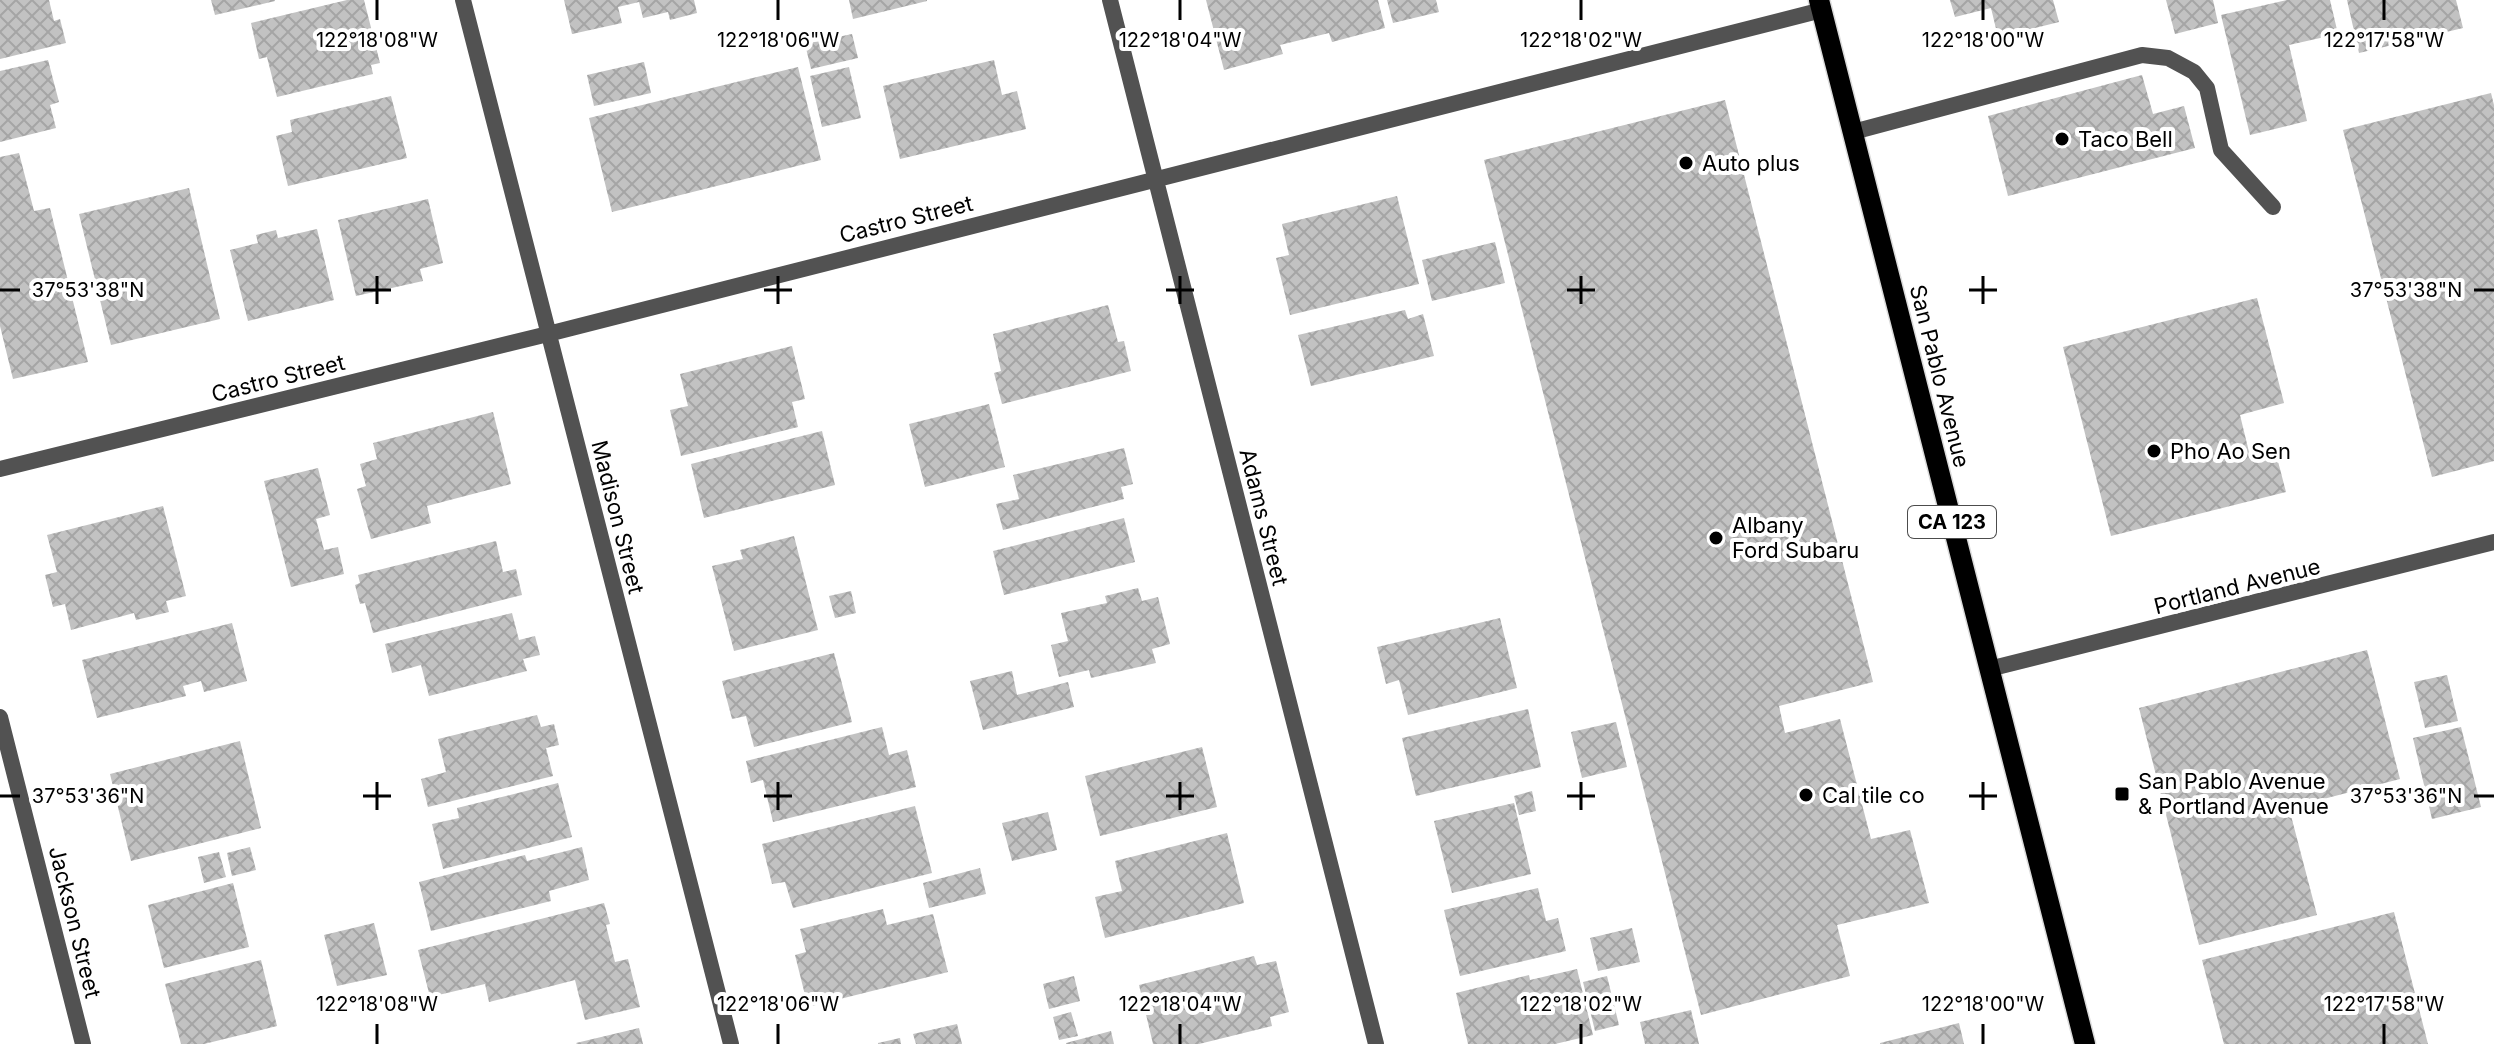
<svg xmlns="http://www.w3.org/2000/svg" width="2494" height="1044" font-family="Inter,sans-serif">
  <style>
    .building { fill: url(#building-cross-hatch) }
    .lines { fill: none; stroke-linecap: round; stroke-linejoin: round }
    .primary-casing { stroke: #dbdbdb; stroke-width: 23 }
    .lane { stroke: #525252; stroke-width: 16 }
    .street { stroke: #525252; stroke-width: 16 }
    .primary { stroke: #000; stroke-width: 20 }
    .ticks { fill: none; stroke: #000; stroke-width: 3 }
    .poi-dot { fill: #000; stroke: #fff; stroke-width: 3 }
    .labels { text-anchor: middle; stroke-width: 8; stroke-linejoin: round; paint-order: stroke }
    .shield { fill: #fff; stroke: #4c4c4c; stroke-width: 2 }
    .shield-label { font-size: 20px; font-weight: bold; fill: #000 }
    .poi-label { font-size: 22px; fill: #000; stroke: #fff; text-anchor: start }
    .street-label { font-size: 22px; fill: #000; stroke: #fff }
    .ticks-label { font-size: 20px; text-anchor: middle; fill: #000; stroke: #fff; stroke-width: 8; stroke-linejoin: round; paint-order: stroke }
  </style>
  <defs>
    <pattern id="building-cross-hatch" width="8" height="8" patternUnits="userSpaceOnUse" patternTransform="scale(2)"><rect width="8" height="8" fill="#c2c2c2"/><path d="M0 0l8 8M0 8l8-8" fill="none" stroke="#a5a5a5"/></pattern>
  </defs>
  <rect width="100%" height="100%" fill="#fff"/>
  <!-- building -->
  <path class="building" d="M0,0h49l5,21 6,-2 6,24 -66,16z
    M211,0h64v1l-60,14z
    M347,0h17l16,63 -9,2 2,9 -96,23 -10,-40 -8,2 -8,-36z
    M564,0h130l3,13 -27,7 -2,-8 -25,6 -4,-16 -21,5 4,16 -50,11z
    M849,0h78v1l-74,18z
    M1206,0h172l7,28 -53,14 -3,-9 -49,12 3,9 -59,16z
    M1387,0h49l3,12 -46,11z
    M1950,0h103l6,22 -61,15 -7,-29 -36,9z
    M2166,0h47l5,23 -43,11z
    M2287,0h43l8,34 -49,11 18,76 -57,14 -29,-120z
    M2347,0h109l7,28 -104,25z
    M852,34l6,24 -47,11 -6,-25z
    M48,60l11,42 -9,3 6,23 -56,14v-71z
    M994,60l8,35 15,-4 9,38 -126,30 -17,-73z
    M644,62l7,31 -57,13 -7,-31z
    M798,67l23,93 -209,52 -23,-94z
    M849,67l12,51 -39,9 -12,-51z
    M2142,75l11,39 31,-8 11,42 -187,48 -20,-80z
    M2491,93l3,12v356l-62,16 -89,-347z
    M391,96l16,62 -119,28 -12,-50 16,-4 -2,-12z
    M1725,100l148,582 -94,24 6,27 55,-14 31,120 39,-9 19,73 -92,22 13,51 -149,39 -217,-855z
    M19,153l15,58 16,-3 38,154 -75,17 -13,-53v-169z
    M189,188l31,131 -109,26 -32,-131z
    M1397,196l22,88 -129,31 -14,-57 13,-3 -7,-31z
    M428,199l15,64 -23,6 3,12 -67,15 -18,-76z
    M317,229l17,71 -86,21 -18,-71 28,-7 -2,-8 20,-5 2,8z
    M1495,242l10,41 -73,18 -10,-41z
    M2257,298l27,105 -44,12 9,37 25,-6 12,46 -175,44 -48,-189z
    M1108,305l10,37 6,-1 7,30 -129,33 -8,-31 7,-2 -8,-37z
    M1405,310l3,9 15,-5 11,42 -123,30 -13,-51z
    M792,346l13,53 -13,3 6,25 -117,29 -11,-46 18,-4 -8,-32z
    M989,404l16,63 -80,20 -16,-63z
    M493,412l18,72 -84,22 4,17 -60,16 -14,-50 9,-3 -6,-22 17,-5 -4,-16z
    M822,431l13,54 -131,33 -13,-54z
    M1124,448l9,36 -12,3 3,12 -121,31 -7,-26 23,-5 -6,-24z
    M318,468l12,47 -14,4 8,31 14,-3 6,27 -53,13 -27,-106z
    M163,506l23,90 -20,5 3,11 -33,8 -2,-7 -63,17 -6,-26 -12,3 -8,-32 12,-3 -10,-37z
    M1124,518l11,44 -131,33 -11,-44z
    M794,536l24,94 -84,21 -22,-85 31,-7 -3,-9z
    M496,541l7,31 13,-3 6,26 -149,38 -8,-30 -5,1 -5,-19 5,-2 -2,-8z
    M1138,588l4,13 16,-4 12,47 -18,5 4,14 -65,15 -2,-8 -30,7 -8,-32 17,-4 -7,-28 46,-10 -2,-7z
    M851,591l5,22 -21,5 -6,-22z
    M512,613l7,27 16,-4 5,19 -17,4 4,12 -98,25 -8,-31 -29,8 -7,-29z
    M1500,618l17,70 -109,27 -9,-35 -13,4 -9,-37z
    M232,623l15,58 -43,11 -3,-11 -18,5 3,10 -89,22 -15,-58z
    M2367,650l33,129 -111,29 28,107 -118,30 -60,-237z
    M834,653l18,69 -98,25 -8,-31 -14,3 -10,-38z
    M1012,671l5,24 51,-13 6,25 -91,23 -13,-49z
    M2447,675l11,46 -33,7 -11,-46z
    M1528,709l13,58 -125,29 -14,-58z
    M537,715l4,12 13,-3 5,21 -13,3 7,28 -125,31 -7,-28 25,-7 -8,-33z
    M1616,722l11,45 -45,11 -11,-46z
    M882,727l7,28 18,-5 9,37 -143,35 -10,-42 -12,3 -5,-22z
    M2461,727l20,80 -49,12 -19,-81z
    M240,741l21,87 -130,33 -21,-87z
    M1202,747l15,60 -117,29 -15,-60z
    M558,783l14,54 -129,32 -11,-45 27,-6 -2,-10z
    M1532,791l4,20 -17,4 -5,-19z
    M1514,803l17,71 -79,19 -18,-72z
    M915,806l17,67 -139,35 -8,-26 -13,2 -10,-40z
    M1048,812l9,38 -45,11 -10,-38z
    M1227,833l17,70 -139,35 -10,-41 27,-6 -7,-30z
    M250,847l6,23 -24,6 -5,-23z
    M582,847l7,33 -40,11 2,10 -120,30 -12,-49 106,-27 2,6z
    M219,852l7,25 -22,6 -6,-26z
    M980,868l6,26 -57,14 -6,-25z
    M233,883l16,64 -85,21 -16,-63z
    M1538,888l8,33 12,-3 8,33 -106,25 -16,-66z
    M604,903l6,21 -4,1 9,37 13,-3 12,48 -55,13 -10,-40 -86,22 -4,-18 -55,13 -12,-47z
    M883,909l4,16 46,-11 15,58 -140,35 -13,-52 11,-3 -6,-23z
    M2394,912l34,132h-204l-22,-84z
    M374,923l13,52 -50,11 -13,-51z
    M1632,928l8,34 -42,9 -8,-33z
    M1254,956l3,9 19,-4 13,51 -19,5 2,9 -73,18h-46l-14,-59z
    M261,960l16,66 -73,18h-23l-16,-60z
    M1577,969l16,66 -38,9h-87l-12,-51 73,-18 1,5z
    M1074,976l6,25 -31,8 -6,-25z
    M1607,976l12,49 -24,6 -12,-49z
    M1691,1010l8,34h-54l-5,-22z
    M1071,1012l7,24 -19,4 -6,-23z
    M1959,1023l5,21h-84v-1z
    M957,1024l5,20h-46l-3,-10z
    M639,1028l4,16h-66l-1,-1z
    M1111,1031l3,13h-48v-1z
    M900,1038l1,6h-23v-1z"/>
  <g class="lines">
    <defs>
      <path id="primary" d="M1819,0l266,1044"/>
    </defs>
    <!-- primary casing -->
    <use href="#primary" class="primary-casing"/>
    <!-- lane -->
    <path class="lane" d="M1853,132l289,-77 26,3 26,14 13,16 14,62 52,57"/>
    <!-- street -->
    <path class="street" d="M463,0l268,1044
      M1110,0l266,1044
      M0,469l548,-135 1274,-324
      M1989,669l505,-127
      M0,717l83,327"/>
    <!-- primary -->
    <use href="#primary" class="primary"/>
  </g>
  <!-- ticks -->
  <path class="ticks" d="M377,0v20M778,0v20M1180,0v20M1581,0v20M1983,0v20M2384,0v20M377,276v28M778,276v28M1180,276v28M1581,276v28M1983,276v28M0,290h20M363,290h28M764,290h28M1166,290h28M1567,290h28M1969,290h28M2474,290h20M377,782v28M778,782v28M1180,782v28M1581,782v28M1983,782v28M0,796h20M363,796h28M764,796h28M1166,796h28M1567,796h28M1969,796h28M2474,796h20M377,1024v20M778,1024v20M1180,1024v20M1581,1024v20M1983,1024v20M2384,1024v20"/>
  <!-- markers -->
  <g class="poi-dot">
    <circle cx="2062" cy="139" r="8"/>
    <circle cx="1686" cy="163" r="8"/>
    <circle cx="2154" cy="451" r="8"/>
    <circle cx="1716" cy="538" r="8"/>
    <rect x="2114" y="786" width="16" height="16" rx="4"/>
    <circle cx="1806" cy="795" r="8"/>
  </g>
  <g class="labels">
    <!-- shield labels -->
    <rect class="shield" x="1908" y="506" width="88" height="32" rx="6"/>
    <g class="shield-label">
      <text x="1952" y="529">CA 123</text>
    </g>
    <!-- poi labels -->
    <g class="poi-label">
      <text x="2078" y="147">Taco Bell</text>
      <text x="1702" y="171">Auto plus</text>
      <text x="2170" y="459">Pho Ao Sen</text>
      <text x="1732" y="533">Albany<tspan x="1732" dy="25">Ford Subaru</tspan></text>
      <text x="2138" y="789">San Pablo Avenue<tspan x="2138" dy="25">&amp; Portland Avenue</tspan></text>
      <text x="1822" y="803">Cal tile co</text>
    </g>
    <!-- street labels -->
    <g class="street-label">
      <text transform="translate(906 219) rotate(-14)" y="8">Castro Street</text>
      <text transform="translate(1940 376) rotate(76)" y="8">San Pablo Avenue</text>
      <text transform="translate(278 378) rotate(-14)" y="8">Castro Street</text>
      <text transform="translate(618 517) rotate(76)" y="8">Madison Street</text>
      <text transform="translate(1264 517) rotate(76)" y="8">Adams Street</text>
      <text transform="translate(2237 586) rotate(-14)" y="8">Portland Avenue</text>
      <text transform="translate(75 922) rotate(76)" y="8">Jackson Street</text>
    </g>
  </g>
  <g class="ticks-label">
    <text x="377" y="47">122°18'08"W</text>
    <text x="778" y="47">122°18'06"W</text>
    <text x="1180" y="47">122°18'04"W</text>
    <text x="1581" y="47">122°18'02"W</text>
    <text x="1983" y="47">122°18'00"W</text>
    <text x="2384" y="47">122°17'58"W</text>
    <text x="88" y="297">37°53'38"N</text>
    <text x="2406" y="297">37°53'38"N</text>
    <text x="88" y="803">37°53'36"N</text>
    <text x="2406" y="803">37°53'36"N</text>
    <text x="377" y="1011">122°18'08"W</text>
    <text x="778" y="1011">122°18'06"W</text>
    <text x="1180" y="1011">122°18'04"W</text>
    <text x="1581" y="1011">122°18'02"W</text>
    <text x="1983" y="1011">122°18'00"W</text>
    <text x="2384" y="1011">122°17'58"W</text>
  </g>
</svg>
